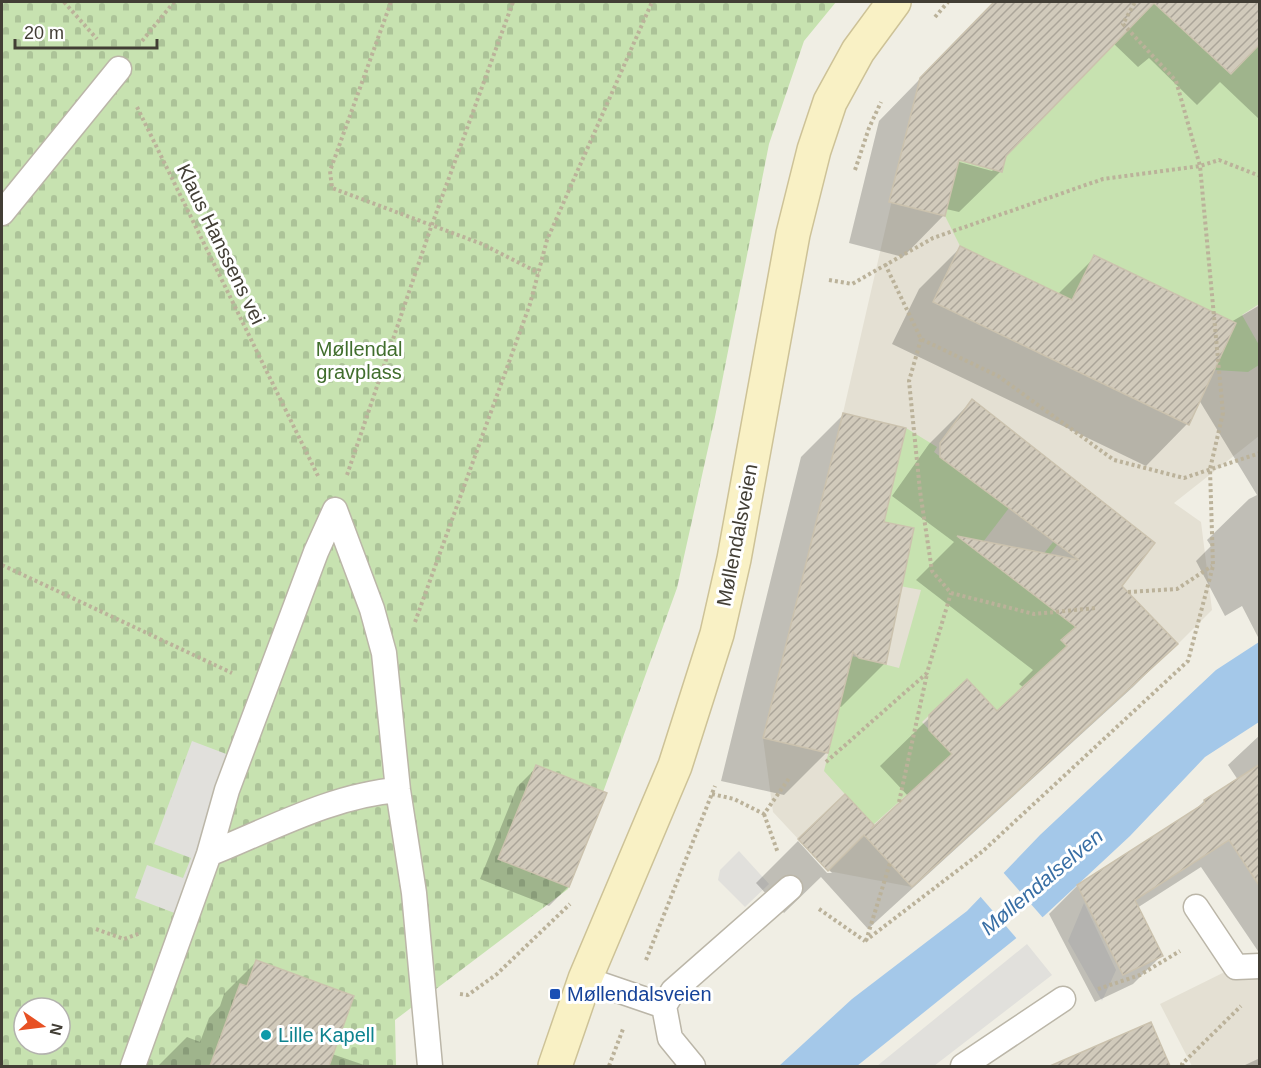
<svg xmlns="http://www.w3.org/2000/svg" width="1261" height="1068" font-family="Arial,sans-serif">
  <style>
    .residential { fill: #e4e0d3 }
    .cemetery { fill: url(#cemetery-stones); fill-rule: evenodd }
    .park { fill: #c7e2b0 }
    .parking { fill: #e1e0dc }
    .water { fill: #a4c8e9 }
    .pier { fill: #f0eee4 }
    .shadow { fill: #0003; fill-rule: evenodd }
    .building { fill: url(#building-hatch); stroke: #cbc2ae; stroke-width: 1.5 }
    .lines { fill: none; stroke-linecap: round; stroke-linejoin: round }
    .lane-casing { stroke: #bbb6a8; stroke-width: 27 }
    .secondary-casing { stroke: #cdc297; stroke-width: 36 }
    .path { stroke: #bbb29a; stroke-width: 4; stroke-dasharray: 3 3; stroke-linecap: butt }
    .lane { stroke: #fff; stroke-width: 24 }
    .secondary { stroke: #f9f1c5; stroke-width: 33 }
    .transit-dot { fill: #1a4fb4; stroke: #fff; stroke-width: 2 }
    .culture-dot { fill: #0f9aa8; stroke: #fff; stroke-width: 2 }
    .labels { text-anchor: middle; stroke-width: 6; stroke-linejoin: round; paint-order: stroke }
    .street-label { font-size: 20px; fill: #423e35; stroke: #fff }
    .park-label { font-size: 20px; fill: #416e2d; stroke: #fff }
    .transit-label { font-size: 20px; fill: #164399; stroke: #fff; text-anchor: start }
    .culture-label { font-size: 20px; fill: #0d838f; stroke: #fff; text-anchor: start }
    .water-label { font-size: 21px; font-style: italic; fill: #386ea4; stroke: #fff }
  </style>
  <defs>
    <pattern id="cemetery-stones" width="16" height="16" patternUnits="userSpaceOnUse" patternTransform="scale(1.5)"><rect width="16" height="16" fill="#c7e2b0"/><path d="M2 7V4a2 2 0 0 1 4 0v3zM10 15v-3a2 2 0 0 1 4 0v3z" fill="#acc398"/></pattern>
    <pattern id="building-hatch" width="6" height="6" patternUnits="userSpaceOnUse" patternTransform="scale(1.5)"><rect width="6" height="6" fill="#d1cabb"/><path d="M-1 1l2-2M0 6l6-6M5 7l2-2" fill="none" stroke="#aba599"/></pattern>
  </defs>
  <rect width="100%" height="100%" fill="#f0eee4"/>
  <!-- residential -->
  <path class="residential" d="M994,2h265v434l-85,67 27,19 11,88 -34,34 -266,243 -84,-16 -55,-59 -10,-74 80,-325 72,-313 24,-41z
    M1259,955v111h-67l-32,-62z"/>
  <!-- cemetery -->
  <path class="cemetery" d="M2,2h834l-32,39 -35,103 -54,273 -38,171 -109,301 -173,131 1,46h-394zM24,1008h36v36h-36z"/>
  <!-- park -->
  <path class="park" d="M1099,2h55l76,72 29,-30v260l-17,11 17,30v20l-11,7 -33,-2 -255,-124 -15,-30 3,-12 -8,-2 -1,-143 144,-41z
    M906,428l31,19 -3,5 75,56 -32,42 43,34 33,-42 4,3 -25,33 73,21 -44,41 6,6 -70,65 -30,-31 -45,42 30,32 -79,71 -49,-54 28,-115 47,12 22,-78 -53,-10 42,-33 4,-19 -30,-6z"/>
  <!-- parking -->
  <path class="parking" d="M192,741l58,22 -57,157 -58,-22 12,-33 36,13 8,-20 -37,-14z
    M739,851l30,33 -24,23 -27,-27 2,-10z
    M1084,903l32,67 -14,31 -34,-60z
    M1027,944l25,31 -118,91h-57z"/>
  <!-- water -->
  <path class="water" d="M1259,642v80l-54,35 -75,79 -86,80 -187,150h-78l73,-67 115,-88 73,-76 176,-165z"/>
  <!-- pier -->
  <path class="pier" d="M1002,871l42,48 -26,21 -39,-45z"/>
  <!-- shadow -->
  <path class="shadow" d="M995,2h265v118l-40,-38 -23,23 -48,-47 -11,9 -25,-24 -108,112 -4,16 -42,41 -13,-3 -2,6 -41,42 -54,-14 30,-122zM952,157l43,11 -3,3 -40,-11z
    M960,248l97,47 38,-38 136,65 29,-17 -1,334 -17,-33 -17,10 -29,-55 15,-15 -4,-6 42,-41 8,-4 -58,-95 -12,24 -41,42 -254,-122 27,-55z
    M972,401l148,185 56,58 -43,43 -265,242 -47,-52 -37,36 -28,-30 42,-42 29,32h5l-32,-34 66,-4 42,-39 -28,-30 43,-42 44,-42 30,31 27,-25 -5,-4 14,-14 -117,-90 38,-38 -62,-46 37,-52z
    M844,414l38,109 30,6 -28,135 -43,43 -3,-1 -11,46 -43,43 -63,-14 80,-324z
    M1260,735v219l-59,-87 -64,41 24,48 -28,28 -38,18 -46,-88 28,-28 117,-75 10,-10 34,-21 -10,-15z
    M537,767l31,120 -19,19 -69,-27 37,-92z
    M256,962l76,92 35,12h-209l29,-29 13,5 9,-24 11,-12 4,-12z
    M1150,1024l19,42h-115z
    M1260,1058v8h-17z"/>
  <!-- building -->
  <path class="building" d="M994,2h266v42l-29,30 -77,-71 -148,153 -4,16 -43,-12 -14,56 -56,-14 31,-124z
    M960,246l112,54 22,-45 142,68 -47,102 -256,-123z
    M972,399l183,144 -33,43 56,58 -266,243 -48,-52 -36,36 -30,-32 47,-45 29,31 -3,4 81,-75 -23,-24v-15l38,-36 30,32 70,-65 -6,-6 15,-13 -119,-91 122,24 -139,-103v-14z
    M843,413l63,15 -22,94 30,6 -28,136 -27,-6 -6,-6 -25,101 -65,-15z
    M1260,764v123l-31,-47 -94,60 28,56 -40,19 -46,-90 128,-82 -1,-3z
    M536,765l71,28 -38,94 -71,-28z
    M256,960l98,36 -25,70h-119l30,-82 7,2z
    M1151,1022l19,44h-120z"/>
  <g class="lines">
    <defs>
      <path id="lane" d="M2,213l117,-144
        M335,510l37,99 12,44 14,137 16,103 16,173
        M209,854c60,-24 124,-59 189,-64
        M1196,907l40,60 24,-1
        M585,979l79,27 9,-15 117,-103
        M664,1006l6,32 23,28
        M133,1066l76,-212 18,-64 89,-238 19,-42
        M963,1066l100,-67"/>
      <path id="secondary" d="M555,1066l30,-87 90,-213 42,-132 17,-75 59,-325 21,-84 16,-48 28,-51 36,-49"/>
    </defs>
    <!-- lane casing -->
    <use href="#lane" class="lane-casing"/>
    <!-- secondary casing -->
    <use href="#secondary" class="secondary-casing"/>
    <!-- path -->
    <path class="path" d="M64,2l33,37
      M391,2l-61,169 2,17 150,56 57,29
      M935,17l13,-15
      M142,41l32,-39
      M137,107l182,371
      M855,170l14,-42 12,-26
      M885,264l36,75 77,37 116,84 70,18 76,-25
      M829,280l23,4 81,-46 170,-59 97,-13 19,-6 41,16
      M921,339l-12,42 11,110 12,80 19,22 83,21 62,-6
      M347,475l83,-245 83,-228
      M2,565l230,108
      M1128,592l49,-3 35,-23
      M415,622l115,-318 17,-64 105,-238
      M826,762l101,-89 24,-80
      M712,794l22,5 30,15 26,-37
      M899,802l28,-128
      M764,814l14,39
      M819,909l46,32
      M96,929l28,10 17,-6
      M865,941l118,-90 205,-190 25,-95 -3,-97 13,-56 -23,-247 -24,-85 -53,-57 12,-22
      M866,941l24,-78
      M646,960l69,-174
      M1098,989l42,-14 40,-24
      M460,994l8,1 29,-21 73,-70
      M609,1066l14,-37
      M1183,1066l-1,-2 59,-58"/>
    <!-- lane -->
    <use href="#lane" class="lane"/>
    <!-- secondary -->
    <use href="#secondary" class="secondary"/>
  </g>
  <!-- markers -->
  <rect class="transit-dot" x="549" y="988" width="12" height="12" rx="3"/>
  <circle class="culture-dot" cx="266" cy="1035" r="6"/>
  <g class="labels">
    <!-- street labels -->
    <g class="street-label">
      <text transform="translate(221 244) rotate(64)" y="7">Klaus Hanssens vei</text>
      <text transform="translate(737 535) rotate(-79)" y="7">Møllendalsveien</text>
    </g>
    <!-- park labels -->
    <g class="park-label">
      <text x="359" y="356">Møllendal<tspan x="359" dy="23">gravplass</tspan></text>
    </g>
    <!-- transit labels -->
    <g class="transit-label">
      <text x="567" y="1001">Møllendalsveien</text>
    </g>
    <!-- culture labels -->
    <g class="culture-label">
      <text x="278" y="1042">Lille Kapell</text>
    </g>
    <!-- water labels -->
    <g class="water-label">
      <text transform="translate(1042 882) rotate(-40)" y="7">Møllendalselven</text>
    </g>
  </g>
  <!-- border -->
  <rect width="1261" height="1068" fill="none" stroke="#423e35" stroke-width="6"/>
  <!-- north arrow -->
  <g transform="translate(42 1026) rotate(104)"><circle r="28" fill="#ffffff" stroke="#b3b2ae" stroke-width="1.5"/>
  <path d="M0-4.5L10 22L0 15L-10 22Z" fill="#e75124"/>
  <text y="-9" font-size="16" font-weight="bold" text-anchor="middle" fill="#423e35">N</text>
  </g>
  <!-- scale -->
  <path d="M15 39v9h142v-9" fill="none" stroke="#423e35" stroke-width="3"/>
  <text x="24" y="39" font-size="18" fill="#423e35" stroke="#ffffff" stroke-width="4.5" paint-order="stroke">20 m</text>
</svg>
